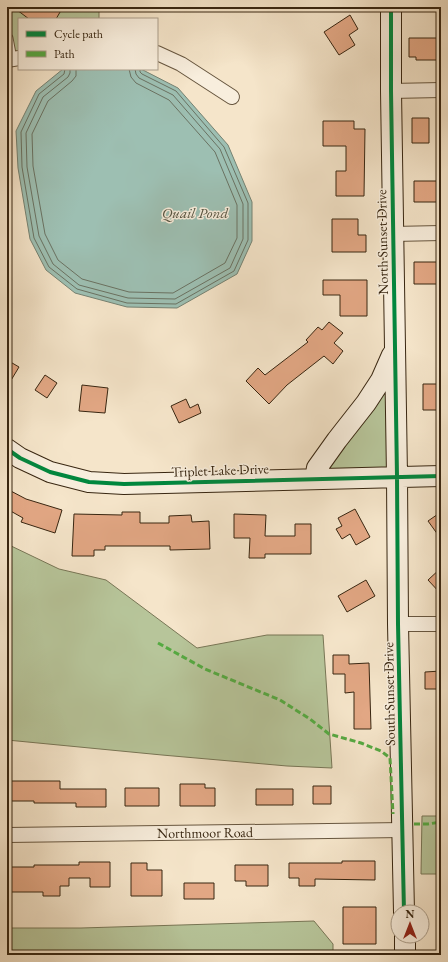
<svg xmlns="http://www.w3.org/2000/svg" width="448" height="962" font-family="'EB Garamond',serif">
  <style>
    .green { fill: #b7c59a; stroke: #787656 }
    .water { fill: #9dbfb2; stroke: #758272 }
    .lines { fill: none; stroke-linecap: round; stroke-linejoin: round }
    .shore { stroke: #6a7262; stroke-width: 1 }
    .building { fill: #e2a784; stroke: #382611 }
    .lane-casing { stroke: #67563f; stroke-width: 9 }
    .street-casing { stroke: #67563f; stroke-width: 16 }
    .secondary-casing { stroke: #382611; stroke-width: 22 }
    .lane { stroke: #f8eedd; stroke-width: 7 }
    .street { stroke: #f8eedd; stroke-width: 14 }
    .secondary { stroke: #f8eedd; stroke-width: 20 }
    .quiet { stroke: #55aa42; stroke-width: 3; stroke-dasharray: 6 3; stroke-linecap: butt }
    .cycleway-casing { stroke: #f8eedd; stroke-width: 6 }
    .cycleway { stroke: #00873e; stroke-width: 4 }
    .labels { text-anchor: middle; stroke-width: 3; stroke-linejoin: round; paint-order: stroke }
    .street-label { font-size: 14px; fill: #382611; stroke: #f8eedd }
    .water-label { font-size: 15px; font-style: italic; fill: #565441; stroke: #f8eedd }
  </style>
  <rect width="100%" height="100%" fill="#f5e5ca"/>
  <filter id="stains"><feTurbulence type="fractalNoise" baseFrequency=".005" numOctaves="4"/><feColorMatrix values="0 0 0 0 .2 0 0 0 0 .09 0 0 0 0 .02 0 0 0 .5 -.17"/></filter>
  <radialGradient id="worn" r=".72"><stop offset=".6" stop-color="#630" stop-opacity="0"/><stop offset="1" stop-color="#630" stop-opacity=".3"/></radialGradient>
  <!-- green -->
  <path class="green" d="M7,7h92v12h-80v39l-12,2z
    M388,382l2,86 -67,1z
    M7,544l52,25 47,11 91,68 70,-13h56l9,133 -45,-2 -125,-11 -155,-15z
    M422,816h19v58h-20z
    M314,921l19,23v11h-326v-27h74z"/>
  <!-- water -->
  <path class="water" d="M63,69h78l37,19 50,57 24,57v39l-15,33 -60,34 -50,-1 -52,-14 -29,-23 -16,-31 -12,-71 -2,-37 20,-40z"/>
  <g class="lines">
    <!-- shore -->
    <path class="shore" d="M65,69l-1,5 -25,20 -18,38 1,35 12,71 15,29 28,22 50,14 49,1 58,-33 14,-31v-37l-24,-56 -48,-56 -34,-17 -2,-2v-3
      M70,69v4l-2,4 -25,20 -17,36 1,34 12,69 14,28 26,21 49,13 47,1 55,-31 13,-29v-35l-23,-55 -47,-54 -34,-17 -3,-4 -1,-5
      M76,69v7l-4,5 -24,20 -16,33 1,32 12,68 13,26 24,19 47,13 44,1 52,-30 12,-25v-33l-22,-53 -46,-52 -33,-17 -5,-6 -2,-8"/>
  </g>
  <!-- building -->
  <path class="building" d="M13,7h50l-7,12h-27z
    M350,15l8,14 -9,6 6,10 -16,10 -15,-23z
    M409,38h31v22h-24v-3h-7z
    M412,118h17v25h-17z
    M323,121h31v8h11l-1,67h-28v-25h10v-25h-23z
    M414,181h27v21h-27z
    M332,219h26v16h8v17h-34z
    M414,262h27v22h-27z
    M323,280h44v36h-27v-21h-17z
    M329,322l14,11 -9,10 9,8 -10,13 -9,-8 -37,29 -18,19 -23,-23 12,-13 7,7 43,-33 -2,-2 12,-13 4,3z
    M7,360l12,7 -12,20z
    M45,375l12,8 -10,15 -12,-8z
    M423,384h18v26h-18z
    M82,385l26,3 -3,25 -26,-2z
    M186,399l4,9 8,-4 3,9 -22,10 -8,-17z
    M7,489l19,10 36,11 -7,23 -34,-11 2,-4 -16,-9z
    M355,509l15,28 -14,8 -6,-11 -8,5 -6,-10 6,-3 -4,-8z
    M122,512h18v11h29v-7l22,-1 1,7 17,-1 1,28 -40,1v-4h-65v4h-11v6h-22l2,-42 48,1z
    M441,512v27l-13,-18z
    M234,514l32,1 -1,21h30v-12h16v30h-46v4h-16l1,-20h-16z
    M441,568v26l-13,-14z
    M366,580l9,16 -28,16 -9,-16z
    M333,655h16v9l20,-1 2,66h-17v-37l-9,1v-19h-12z
    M441,671v18h-16v-17z
    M7,781h53v8h46v18h-30v-4h-42v-2h-27z
    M180,784h25v4h10v18h-35z
    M313,786h18v18h-18z
    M125,788h34v18h-34z
    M256,789h37v16h-37z
    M342,861h33v19l-60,-1v7h-16v-8h-10v-15h53z
    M79,862h31v25h-20v-9h-21v8h-9v10h-17v-4h-36v-25h27v-2h45z
    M131,863h16v7h15v26h-31z
    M235,865h33v21h-22v-5h-11z
    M184,883h30v16h-30z
    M343,907h33v37h-33z"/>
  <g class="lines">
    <defs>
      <path id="lane" d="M7,35l2,3 4,21"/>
      <g id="street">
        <path d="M157,53l24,11 51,33"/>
        <path d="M7,60l12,-2"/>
        <path d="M391,91l50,-1"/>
        <path d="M393,234l48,-1"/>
        <path d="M398,624h43"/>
        <path id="s1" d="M7,835l396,-5"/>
      </g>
      <path id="secondary" d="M391,7v84l6,385 1,148 6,288
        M7,449l13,9 30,14 39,10 35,2 317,-8
        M315,478l2,-10 20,-28 29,-37 15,-23 11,-25
        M405,936v19"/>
    </defs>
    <!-- lane casing -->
    <use href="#lane" class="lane-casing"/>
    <!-- street casing -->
    <use href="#street" class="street-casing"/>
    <!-- secondary casing -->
    <use href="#secondary" class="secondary-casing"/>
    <!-- lane -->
    <use href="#lane" class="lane"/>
    <!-- street -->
    <use href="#street" class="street"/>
    <!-- secondary -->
    <use href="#secondary" class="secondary"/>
    <!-- quiet -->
    <path class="quiet" d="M158,643l47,26 75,31 30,19 19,15 32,9 20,8 9,7 3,56
      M414,824h14l13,-2"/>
    <defs>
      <path id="cycleway" d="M391,7v84l6,385 1,148 6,288
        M7,449l13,9 30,14 39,10 35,2 317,-8"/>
    </defs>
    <!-- cycleway casing -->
    <use href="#cycleway" class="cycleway-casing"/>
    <!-- cycleway -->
    <use href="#cycleway" class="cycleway"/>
  </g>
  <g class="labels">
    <!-- street labels -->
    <g class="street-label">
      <text transform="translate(382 242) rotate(-91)" y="5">North Sunset Drive</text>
      <text transform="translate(220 470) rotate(-2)" y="5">Triplet Lake Drive</text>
      <text transform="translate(389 694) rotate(-91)" y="5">South Sunset Drive</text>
      <text dy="5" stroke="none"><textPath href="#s1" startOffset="198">Northmoor Road</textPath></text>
    </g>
    <!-- water labels -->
    <g class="water-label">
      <text x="195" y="218">Quail Pond</text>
    </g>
  </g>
  <!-- margin -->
  <rect width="448" height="962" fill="none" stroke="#f5e5ca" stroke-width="24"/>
  <rect x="8" y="8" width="432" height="946" fill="none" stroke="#382611" stroke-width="2"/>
  <rect x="12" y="12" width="424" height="938" fill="none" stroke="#382611"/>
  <!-- legend -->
  <rect x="18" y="18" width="140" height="52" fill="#f8eedd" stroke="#ab9e8b"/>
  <rect x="26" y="31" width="20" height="6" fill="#00873e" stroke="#ab9e8b"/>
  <text x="54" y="38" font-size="12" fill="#382611">Cycle path</text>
  <rect x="26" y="51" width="20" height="6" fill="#55aa42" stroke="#ab9e8b"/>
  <text x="54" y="58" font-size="12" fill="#382611">Path</text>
  <!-- north arrow -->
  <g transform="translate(410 924)"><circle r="19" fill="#f8eedd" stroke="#ab9e8b"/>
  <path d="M0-3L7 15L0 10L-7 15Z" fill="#8f2418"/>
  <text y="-6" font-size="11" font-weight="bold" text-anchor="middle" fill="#382611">N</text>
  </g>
  <rect width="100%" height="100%" filter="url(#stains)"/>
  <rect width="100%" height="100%" fill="url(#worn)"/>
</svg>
